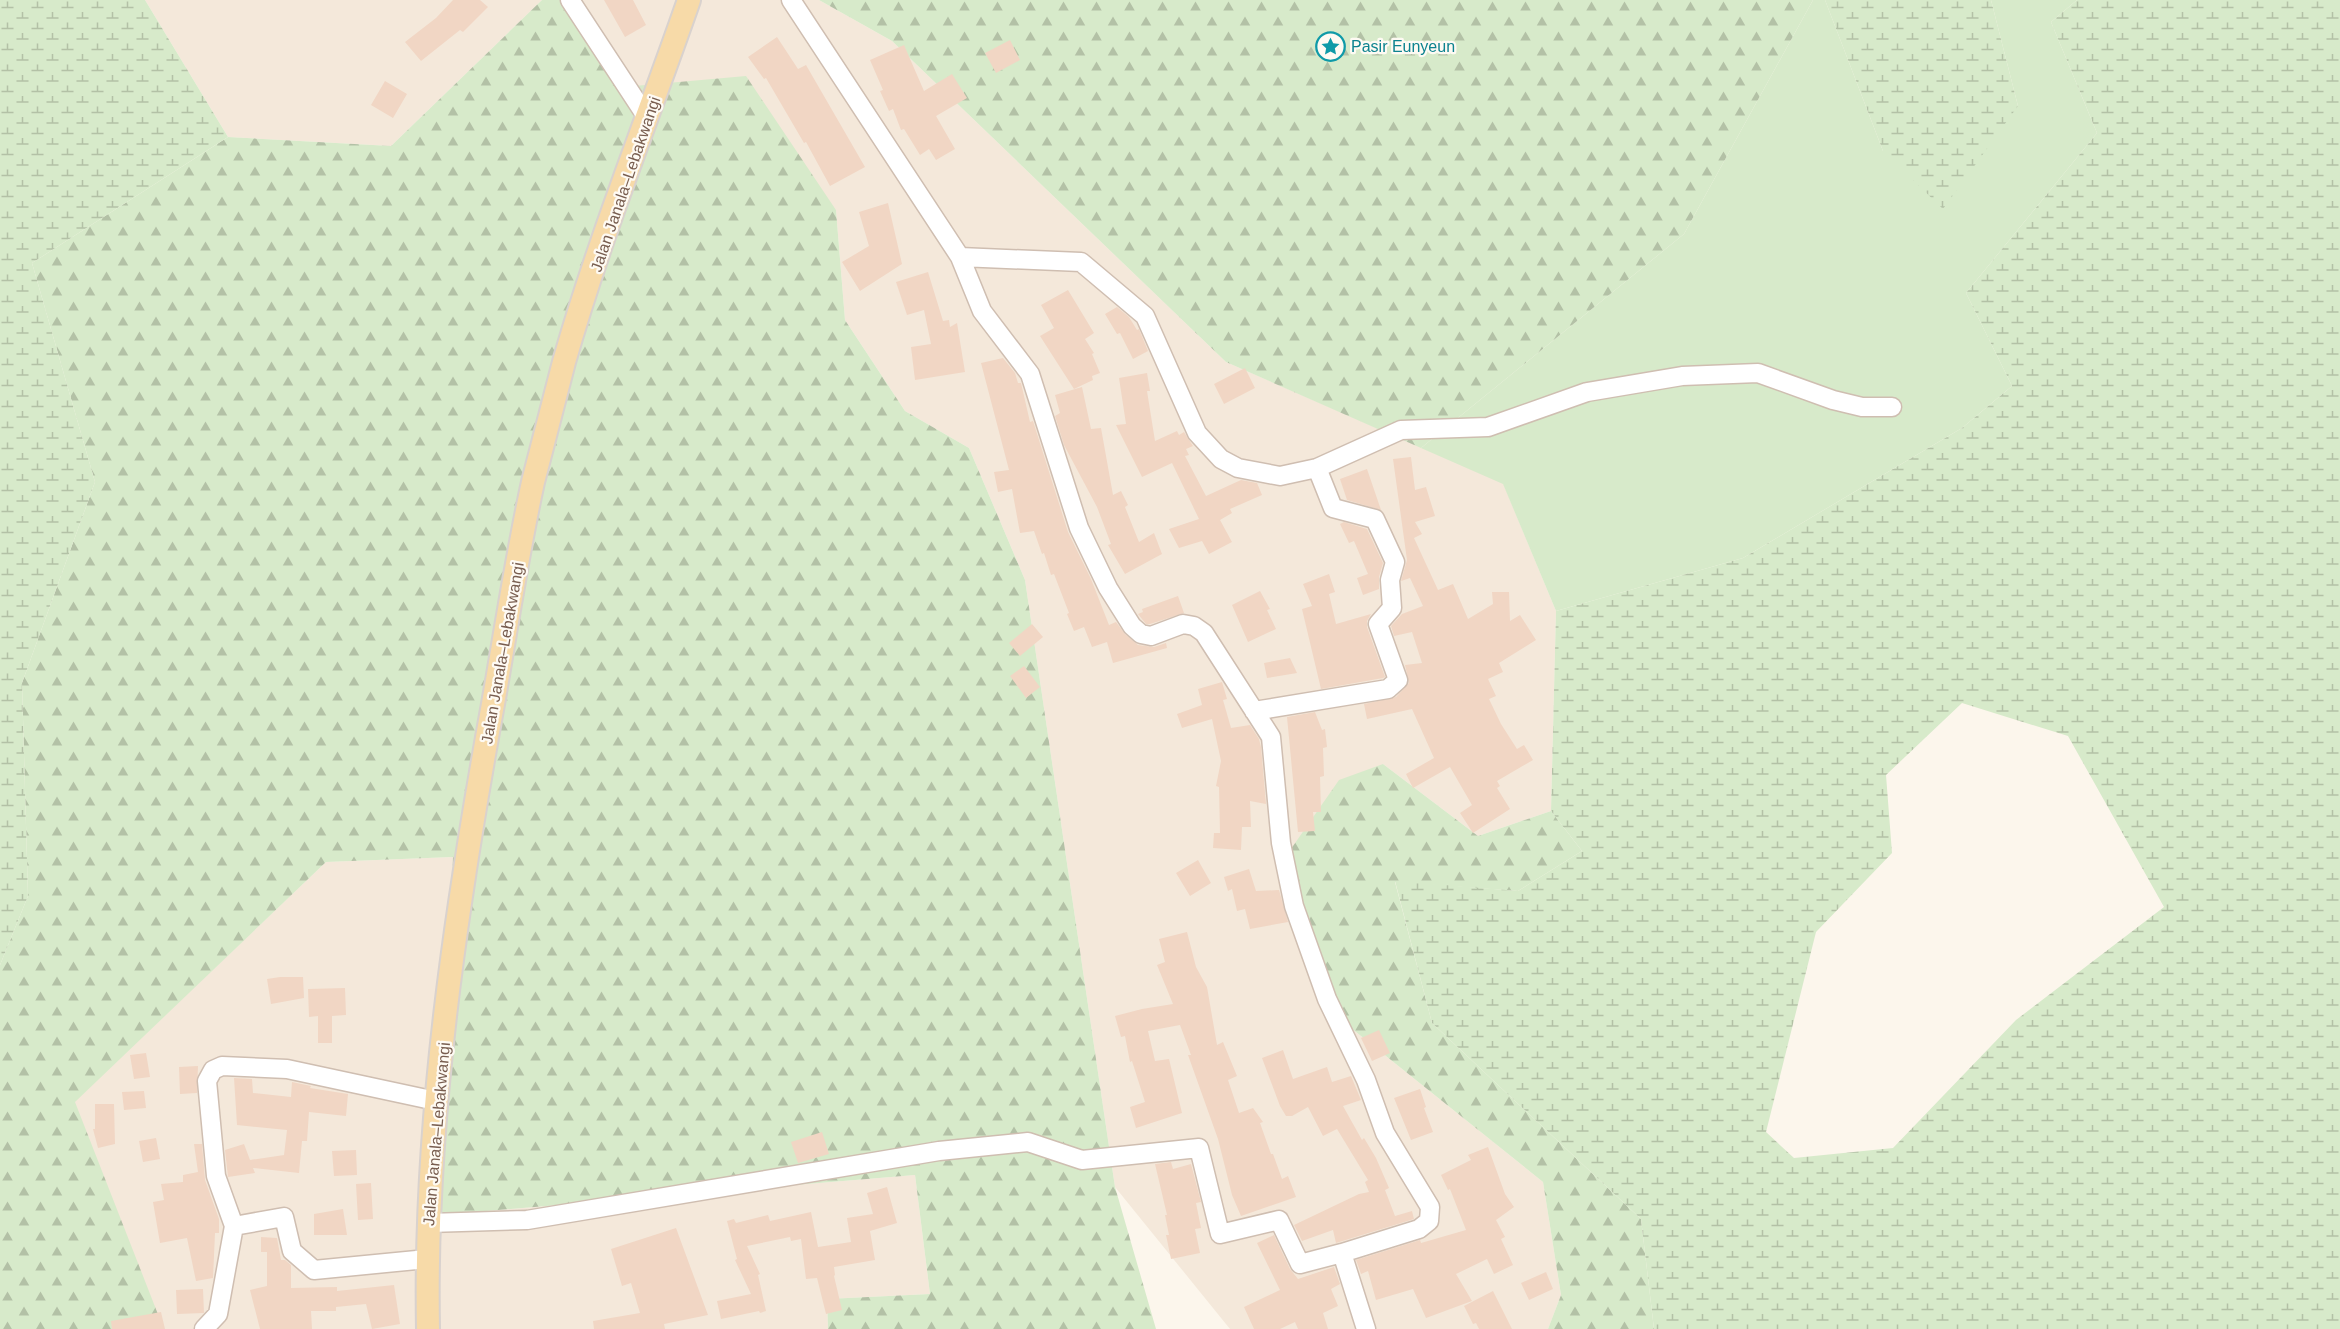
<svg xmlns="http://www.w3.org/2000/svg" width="2340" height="1329" font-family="Helvetica,sans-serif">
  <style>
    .residential { fill: #f4e8da }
    .green { fill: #d7eaca }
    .forest { fill: url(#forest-firs) }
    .wetland { fill: url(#wetland-marsh); fill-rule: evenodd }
    .building { fill: #f1d6c4 }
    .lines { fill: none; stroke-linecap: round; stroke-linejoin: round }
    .minor-casing { stroke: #cfbeb1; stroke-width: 21 }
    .major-casing { stroke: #d9d2ce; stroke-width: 26 }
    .minor { stroke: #fff; stroke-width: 18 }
    .major { stroke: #f7daa8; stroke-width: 22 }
    .labels { text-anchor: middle; stroke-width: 4.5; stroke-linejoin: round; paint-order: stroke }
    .culture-label { font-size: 16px; fill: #0d838f; stroke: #fefaf3; text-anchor: start }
    .street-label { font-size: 16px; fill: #785d4f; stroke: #fefaf3 }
  </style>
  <defs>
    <pattern id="forest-firs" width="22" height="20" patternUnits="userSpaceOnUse" patternTransform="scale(1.5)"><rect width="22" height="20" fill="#d7eaca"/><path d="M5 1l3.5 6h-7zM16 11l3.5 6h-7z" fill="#b3c1a6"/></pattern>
    <pattern id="wetland-marsh" width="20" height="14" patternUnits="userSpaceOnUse" patternTransform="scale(1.5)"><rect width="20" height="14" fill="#d7eaca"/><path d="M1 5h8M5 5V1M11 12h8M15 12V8" fill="none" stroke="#b3c1a6"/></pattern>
  </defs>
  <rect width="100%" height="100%" fill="#fcf6ec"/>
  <!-- residential -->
  <path class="residential" d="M145,0h397l-151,146 -163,-9z
    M582,0h237l73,41 334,321 277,121 53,128 -5,200 -73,25 -95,-72 -47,252 207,166 18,113 -13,34h-318l-115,-142 -90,-607 -56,-132 -64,-37 -60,-91 -9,-110 -202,-124z
    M453,857l-15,358 477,-40 15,119 -103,5 1,30h-688l-66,-227 252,-240z"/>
  <!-- green -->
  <path class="green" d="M1813,0h12l58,151 135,-45 -27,-106h86l-26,22 46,111 -131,160 46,93 -50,42 -219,130 -187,53 -53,-127 -82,-36 263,-214z"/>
  <!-- forest -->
  <path class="forest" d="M542,0h40l52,86 112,-10 90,134 9,110 60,91 64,37 56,132 90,607 41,142h-328l-1,-30 103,-5 -15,-119 -477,40 15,-358 -127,5 -251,240 86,220 -21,7h-140v-364l28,-69 -6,-213 73,-201 -63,-219 196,-126 163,9z
    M819,0h994l-129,234 -263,214 -195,-86 -334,-321z
    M1383,764l95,72 73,-25 31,40 -64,40 -123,-9 37,141 209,196 13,110h-106l13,-34 -18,-113 -207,-166 -59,-147 62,-89z"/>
  <!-- wetland -->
  <path class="wetland" d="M0,0h145l83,137 -196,126 63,219 -73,201 6,213 -28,69z
    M1825,0h166l27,106 -75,103 -60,-58z
    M2077,0h263v1329h-686l-13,-110 -209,-196 -37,-142 123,10 64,-40 -31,-40 5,-200 187,-53 219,-130 50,-42 -46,-93 131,-160 -46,-111zM1962,703l106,33 96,171 -148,113 -123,128 -99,10 -28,-26 50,-200 76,-79 -6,-78z"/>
  <!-- building -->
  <path class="building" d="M453,0h27l8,7 -25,25 -3,-2 -39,31 -16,-19 31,-24z
    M604,0h29l13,25 -21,12z
    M777,37l21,32 8,-4 59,102 -35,19 -24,-44 -2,1 -38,-65 -2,1 -16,-22z
    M1010,40l10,20 -24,13 -11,-20z
    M904,45l20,46 28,-17 15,24 -31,18 19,33 -19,11 -7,-11 -9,6 -16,-26 -3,1 -8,-21 -4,2 -9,-20 3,-1 -13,-30z
    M385,81l22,13 -14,24 -22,-13z
    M888,203l14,61 -42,27 -18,-29 27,-16 -10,-34z
    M928,272l15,49 6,-1 1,7 7,-4 8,49 -50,8 -4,-33 20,-3 -7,-34 -17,5 -11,-33z
    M1068,290l26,43 -9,6 9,14 -2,1 8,19 -8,3 1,4 -19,9 -34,-53 14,-8 -13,-23z
    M1117,307l12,10 8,13 2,-1 9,22 -15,8 -13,-26 -3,1 -12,-20z
    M1003,358l12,15 3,10h3l9,39 3,-1 35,111 23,47 18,46 7,-3 9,12 13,11 16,2 12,-4 1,5 -54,15 -6,-21 -15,5 -8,-20 -10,4 -7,-17 2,-1 -15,-39 -3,1 -7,-22 -2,1 -8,-23 -14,2 -8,-44 -14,3 -4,-20 15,-2 -28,-107z
    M1245,368l10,20 -31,16 -10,-20z
    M1147,373l3,18h-3l8,50 22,-10 2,4 5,-3 9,14 -7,3 3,6 -4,1 21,40 35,-16 16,3 5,12 -32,14 2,4 -12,7 12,22 -23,12 -7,-13 -23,7 -10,-19 30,-10 -27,-56 -30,14 -26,-52 10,-1 -7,-46z
    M1082,387l9,42 10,-1 12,67 8,-4 7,14 -3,2 14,35 15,-9 8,21 -37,20 -17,-29 3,-1 -14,-37 -33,-62 -9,-29 5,-3 -5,-18z
    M1411,457l4,33 11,-3 9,29 -20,6 7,12 -8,4 24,52 15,-6 15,35 25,-15 -1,-12h17l1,29 10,-6 16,25 -37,23 4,9 -15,7 8,17 -7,3 12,25 16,25 7,-4 9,15 -36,21 3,5 -3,2 13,21 -37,24 -13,-20 12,-8 -22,-38 -37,21 -7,-14 28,-16 -22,-49 -45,10 -3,-15 32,-7 13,-14 -4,-18 17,-2 -10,-31 -18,4 -3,-10 11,-12 21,-8 -13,-28 -9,3 6,-21 -14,-101z
    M1367,469l14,41 -34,-10 -7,-21z
    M1344,522l23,7 16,34 -4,14v12l-16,6 -6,-17 11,-4 -14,-33 -5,2 -9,-19z
    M1329,574l6,18 -6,2 7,30 35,-10 -4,7v6l18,50 -2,1 -62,11 -19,-80 10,-3 -9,-22z
    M1260,591l10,18 -3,1 9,19 -28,13 -16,-37z
    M1178,596l6,17 -34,11h-4l-8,-10 5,-2 -1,-3z
    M1032,624l11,13 -23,19 -11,-13z
    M1290,658l7,15 -30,5 -3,-15z
    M1024,666l16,21 -14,11 -16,-22z
    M1222,682l5,17 -4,1 8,28 19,-3 9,14 2,8 5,57 -16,-3 1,26h-9l-1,23 -28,-2 1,-15h6l-1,-46 -3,-1 5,-25 -9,-42 -30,9 -5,-14 25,-9 -4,-16z
    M1315,712l7,18 3,-1 2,18 -4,1 1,28 -4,1 1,35h-8l2,19 -17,1 -11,-115z
    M1198,860l13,23 -21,13 -14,-23z
    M1249,869l7,22 23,-1 9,32 -38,7 -5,-20 -8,2 -5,-22 -4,2 -4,-14z
    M1187,932l9,35 11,20 10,58 6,-3 14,34 -9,4 11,33 14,-5 10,14 -3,1 11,31h2l9,25 6,-3 8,21 -55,19 -9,-21 -14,-56 -30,-84h3l-11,-30 -32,6 7,30 14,-2 13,54 -46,15 -6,-21 15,-5 -13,-41 -2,1 -5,-26 -4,1 -6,-21 27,-7 31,-5 -16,-39 8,-3 -6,-23z
    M280,977h23l1,21 -33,6 -4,-25z
    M345,988l1,27 -14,1v27h-14v-27l-9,1 -1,-28z
    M1379,1030l11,23 -18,8 -11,-23z
    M1283,1050l10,29 34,-12 5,15 19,-6 10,24 -18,6 19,34 2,-2 12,20 13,30 -4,2 10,26 17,-5 2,8 -78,24 -3,-13 -31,11 -8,-16 65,-31 10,-2 -4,-10 3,-2 -31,-51 -14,7 -15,-29 -16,9h-6l-6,-10 -18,-48z
    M146,1053l4,24 -16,2 -4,-24z
    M198,1066l-1,27 -17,1 -1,-27z
    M234,1078l18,1 1,14 38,4 1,-15 19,4 -1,2 38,6 -2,22 -37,-4 -2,29h-5l-3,32 -46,-5 2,5 -27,4 -3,-27 19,-6 6,16 34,-5 3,-25 -50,-5z
    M1420,1089l6,18 -2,1 9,24 -22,8 -17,-42z
    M144,1091l2,17 -22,2 -2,-18z
    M95,1104h19l1,40 -17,4 -5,-19h2z
    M822,1132l7,22 -31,9 -7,-21z
    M156,1138l4,21 -17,3 -4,-21z
    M194,1144h8l3,36 14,39v14h-4l-2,45 -17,3 -9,-43 -27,5 -7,-41 11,-2 -3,-16 22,-2v-7l15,-3z
    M1488,1147l17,47 9,13 -18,13 9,17 -4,2 12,26 -19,9 -7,-15 -31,15 16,27 -46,17 -13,-29 -37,11 -8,-29 -7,3 -5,-14 64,-20 1,3 45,-13 -16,-41 -2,1 -7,-15 30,-15 -3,-5z
    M356,1150l1,25 -23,1 -2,-25z
    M1171,1162l2,7 18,-5 10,38 -5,1 5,25 -6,1 5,24 -29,6 -5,-24h3l-4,-20h2l-12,-51z
    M371,1183l2,36 -15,1 -2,-36z
    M887,1187l10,36 -27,8 5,29 -41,7 1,8 -1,1 8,34 -16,4 -9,-36 -11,1 -5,-40 -10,2 -1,-4 -43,9 13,28 -2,1 8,36 -6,2 -1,-2 -38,8 -4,-18 34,-7 -16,-34 2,-1 -10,-38 7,-2 2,4 32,-8 2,6 41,-9 7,35 33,-5 -4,-24 26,-4 -6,-21z
    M343,1209l4,26h-33v-21z
    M676,1228l32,87 -44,9 1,5h-71l-1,-8 47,-8 -9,-30 -9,3 -11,-37z
    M1274,1235l16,34 8,10 36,-12 6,17 -9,5 7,17 -15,7 5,16h-30l-3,-7 -15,7h-26l-10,-22 36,-17 -23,-47z
    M261,1237l16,1 4,22h4l6,5v23l46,-1v4l57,-6 6,39 -28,5 -6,-25 -30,3v4h-25l1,18h-52l-10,-39 17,-4v-34h-6z
    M1546,1272l7,17 -24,11 -8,-17z
    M203,1289l1,24 -27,1 -1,-24z
    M1493,1291l19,38h-33l-3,-6 -3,1 -9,-18z
    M161,1312l4,17h-53l-1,-8z"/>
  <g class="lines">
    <defs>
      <path id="minor" d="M570,0l78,119
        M791,0l169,257 22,54 48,63 49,154 29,60 24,38 9,8 10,2 32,-12 11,2 10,7 67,104 10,106 13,63 33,93 39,81 19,53 45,74 -1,14 -10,8 -77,24 24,76
        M960,257l121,5 64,54 52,117 24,26 17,9 42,8 37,-8 84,-38 87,-3 99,-35 95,-16 76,-3 75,27 29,7h30
        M1254,711l134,-22 10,-9 -20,-56 14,-16 -2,-28 5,-18 -20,-43 -42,-11 -16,-40
        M429,1223l98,-3 412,-69 89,-9 54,18 117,-12 21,86 59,-14 21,44 42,-11
        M427,1259l-113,11 -22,-19 -8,-34 -50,9 -18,-50 -9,-95 6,-11 9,-4 65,3 149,32
        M204,1329l14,-15 16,-88"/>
      <path id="major" d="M428,1329c-4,-208 28,-421 65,-625 13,-74 24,-149 40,-222 10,-40 21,-80 31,-120 35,-123 83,-241 125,-362"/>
    </defs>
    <!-- minor casing -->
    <use href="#minor" class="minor-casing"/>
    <!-- major casing -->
    <use href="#major" class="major-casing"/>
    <!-- minor -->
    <use href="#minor" class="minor"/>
    <!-- major -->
    <use href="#major" class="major"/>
  </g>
  <!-- icons -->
  <defs>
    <symbol id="sight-ring" viewBox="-11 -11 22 22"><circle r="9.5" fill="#fefaf3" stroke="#0f9aa8" stroke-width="1.5"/><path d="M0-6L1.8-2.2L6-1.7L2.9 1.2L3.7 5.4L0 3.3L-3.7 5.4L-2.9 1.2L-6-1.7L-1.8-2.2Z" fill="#0f9aa8"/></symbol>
  </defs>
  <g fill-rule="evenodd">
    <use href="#sight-ring" x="1314" y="30" width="33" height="33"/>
  </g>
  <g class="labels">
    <!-- culture labels -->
    <g class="culture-label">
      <text x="1351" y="52">Pasir Eunyeun</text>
    </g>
    <!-- street labels -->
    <g class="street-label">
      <text transform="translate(625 184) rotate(-71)" y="6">Jalan Janala–Lebakwangi</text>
      <text transform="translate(502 653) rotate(-80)" y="6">Jalan Janala–Lebakwangi</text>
      <text transform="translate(436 1134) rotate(-85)" y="6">Jalan Janala–Lebakwangi</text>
    </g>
  </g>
</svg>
